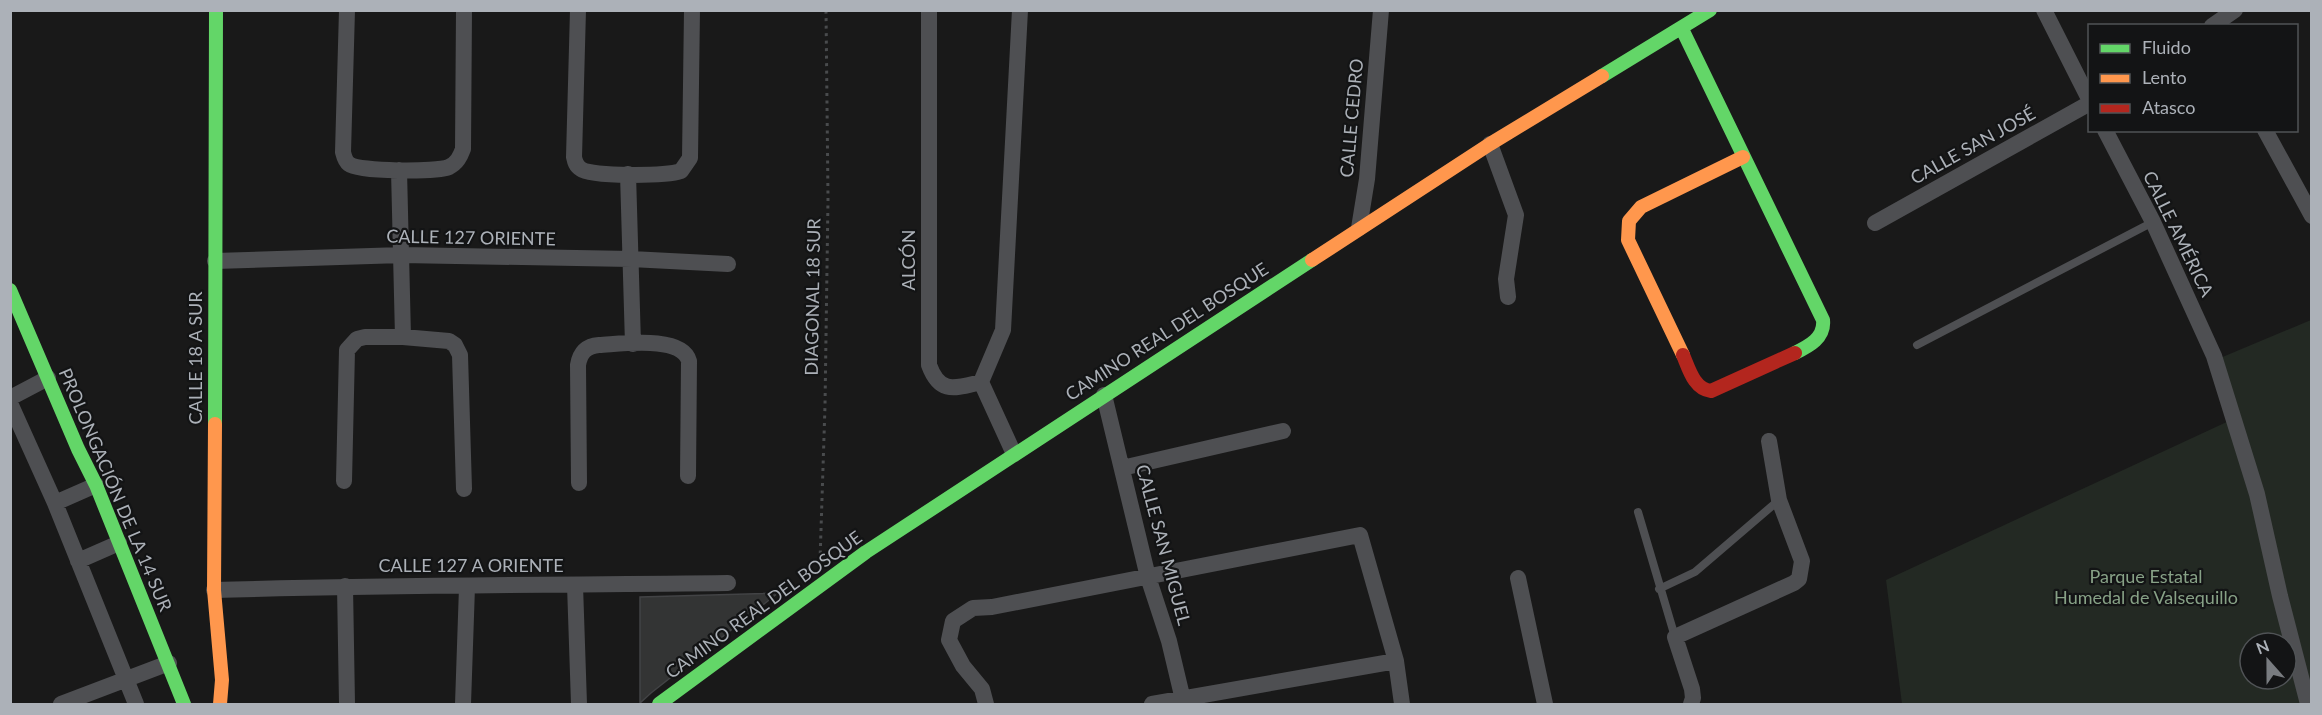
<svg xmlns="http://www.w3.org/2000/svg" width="2322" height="715" font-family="Lato,sans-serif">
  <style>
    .green { fill: #232923; fill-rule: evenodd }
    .building { fill: #333434; stroke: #424345; stroke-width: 1.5 }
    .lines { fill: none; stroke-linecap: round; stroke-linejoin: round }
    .path { stroke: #494b4d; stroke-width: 3; stroke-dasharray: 3 4.5; stroke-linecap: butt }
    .lane { stroke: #4e4f52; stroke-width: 8 }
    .street { stroke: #4e4f52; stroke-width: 16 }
    .fast { stroke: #63d668; stroke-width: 14 }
    .slow { stroke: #ff974d; stroke-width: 14 }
    .jam { stroke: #b3261e; stroke-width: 14 }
    .labels { text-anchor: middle; stroke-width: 4.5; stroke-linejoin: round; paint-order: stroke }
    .street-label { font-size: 18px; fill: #acb1b8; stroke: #131415 }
    .park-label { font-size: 18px; fill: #87a186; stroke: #131415 }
  </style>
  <rect width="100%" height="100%" fill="#191919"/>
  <!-- green -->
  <path class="green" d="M2311,320v384h-409l-16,-124 345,-160 -18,-59zM2250,643h36v36h-36z"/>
  <!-- building -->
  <path class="building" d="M778,593l-127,100 -11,10v-106z"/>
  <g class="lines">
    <!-- path -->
    <path class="path" d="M820,561l5,-155 3,-207 -2,-189"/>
    <!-- lane -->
    <path class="lane" d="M1917,345l236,-123
      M1638,512l37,125
      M1659,589l36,-17 84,-72"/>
    <!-- street -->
    <path class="street" d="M347,10l-4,142c1,4 2,9 6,12 10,8 88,8 100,3 8,-4 11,-10 14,-18l1,-139
      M578,10l-4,147c1,5 2,9 7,12 10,8 86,7 100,2l9,-13 2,-148
      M929,10v355c11,30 26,23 52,17l33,72
      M2044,10l46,91
      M2212,26l23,-16
      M2105,130l48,92 61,134 43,138 23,102 28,108
      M2265,130l47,86
      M1490,144l26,71 -10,64 2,18
      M399,170l4,167
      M628,174l5,170
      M1875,223l215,-120
      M1359,228l8,-49 14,-169
      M215,261l187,-6 229,4 97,5
      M981,382l22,-52 17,-320
      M1104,395l44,182 21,64 15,63
      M10,398l38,-20
      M10,403l45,100 81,201
      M1122,468l161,-37
      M344,481l3,-131 10,-11 8,-2h38l46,4 6,4 5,10 4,134
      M579,483l-1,-118c2,-12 8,-19 21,-20 22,-1 83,-10 90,16l-1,115
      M55,503l41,-18
      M78,561l41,-18
      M1518,578l27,126
      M575,585l4,119
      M345,586l2,118
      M214,590c172,-5 343,-5 514,-7
      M61,704l108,-41
      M463,704l4,-117
      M986,704l-4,-15 -19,-23 -14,-26 4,-19 20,-13 19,-1 368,-72 36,126 6,43
      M1152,704l244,-43
      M1691,704l2,-6 -1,-9 -17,-52 119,-54 5,-4 3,-18 -23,-61 -10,-59"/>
    <!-- fast -->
    <path class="fast" d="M1682,29l141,291c2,18 -14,26 -28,33
      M1602,76l108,-66
      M10,290l68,159 18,36 88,219
      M215,424l1,-414
      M659,704l207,-152 446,-292"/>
    <!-- slow -->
    <path class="slow" d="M1312,260l178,-116 112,-68
      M1683,355l-55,-115 1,-19 12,-14 102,-50
      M215,424l-1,166 8,90 -2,24"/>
    <!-- jam -->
    <path class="jam" d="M1683,355c6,14 11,34 28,36l84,-38"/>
  </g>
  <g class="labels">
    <!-- street labels -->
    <g class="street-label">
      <text transform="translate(1352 118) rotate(-85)" y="6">CALLE CEDRO</text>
      <text transform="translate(1973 146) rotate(-29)" y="6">CALLE SAN JOSÉ</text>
      <text transform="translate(2178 234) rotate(64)" y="6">CALLE AMÉRICA</text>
      <text transform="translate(471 238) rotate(1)" y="6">CALLE 127 ORIENTE</text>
      <text transform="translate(909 260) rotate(-90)" y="6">ALCÓN</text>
      <text transform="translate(813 297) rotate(-89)" y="6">DIAGONAL 18 SUR</text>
      <text transform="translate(1167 332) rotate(-33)" y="6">CAMINO REAL DEL BOSQUE</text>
      <text transform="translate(196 358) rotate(-90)" y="6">CALLE 18 A SUR</text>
      <text transform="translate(115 490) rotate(67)" y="6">PROLONGACIÓN DE LA 14 SUR</text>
      <text transform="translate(1163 545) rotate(75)" y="6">CALLE SAN MIGUEL</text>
      <text x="471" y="572">CALLE 127 A ORIENTE</text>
      <text transform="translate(764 605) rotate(-36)" y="6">CAMINO REAL DEL BOSQUE</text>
    </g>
    <!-- park labels -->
    <g class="park-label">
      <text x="2146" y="583">Parque Estatal<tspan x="2146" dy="21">Humedal de Valsequillo</tspan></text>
    </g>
  </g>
  <!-- border -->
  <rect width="2322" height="715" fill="none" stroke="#acb1b8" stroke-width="24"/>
  <!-- legend -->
  <rect x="2088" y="24" width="210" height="108" fill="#131415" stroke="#505356" stroke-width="1.5"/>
  <rect x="2100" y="44" width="30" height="9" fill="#63d668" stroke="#505356" stroke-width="1.5"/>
  <text x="2142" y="54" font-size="18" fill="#acb1b8">Fluido</text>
  <rect x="2100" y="74" width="30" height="9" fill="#ff974d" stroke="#505356" stroke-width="1.5"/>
  <text x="2142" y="84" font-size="18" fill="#acb1b8">Lento</text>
  <rect x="2100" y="104" width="30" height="9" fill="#b3261e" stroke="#505356" stroke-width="1.5"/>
  <text x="2142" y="114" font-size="18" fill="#acb1b8">Atasco</text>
  <!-- north arrow -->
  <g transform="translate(2268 661) rotate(339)"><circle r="28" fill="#131415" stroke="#505356" stroke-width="1.5"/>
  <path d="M0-4.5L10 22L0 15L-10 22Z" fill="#797c80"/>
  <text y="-9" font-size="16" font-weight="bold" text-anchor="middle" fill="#acb1b8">N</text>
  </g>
</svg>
